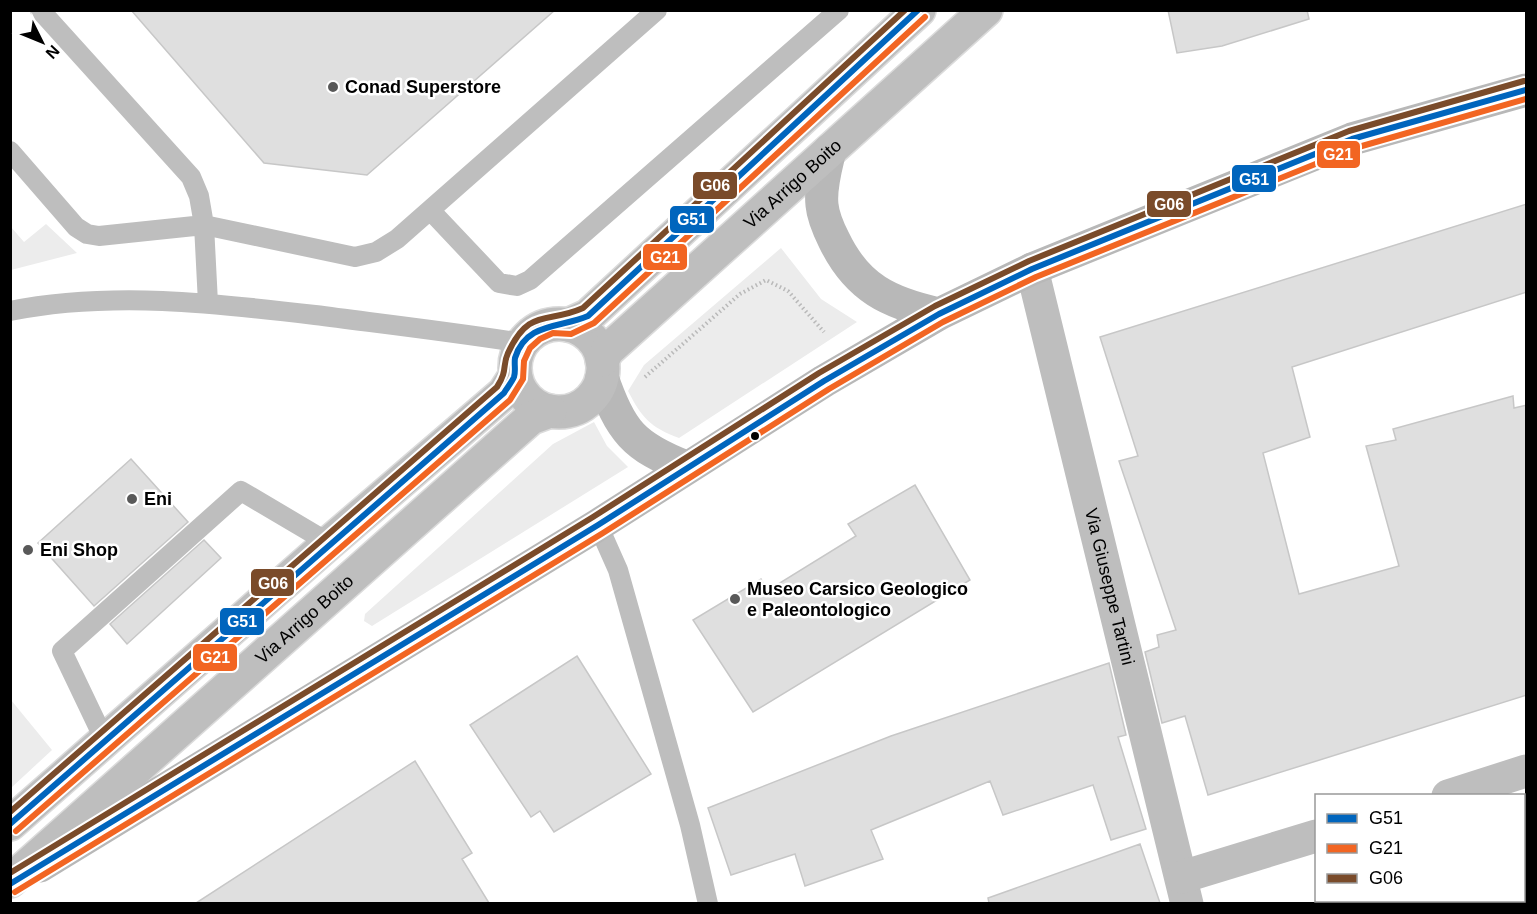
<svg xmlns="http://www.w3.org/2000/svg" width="1537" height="914" font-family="Helvetica,sans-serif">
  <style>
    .green { fill: #ececec }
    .building { fill: #dfdfdf; stroke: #c7c7c7; stroke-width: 1.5 }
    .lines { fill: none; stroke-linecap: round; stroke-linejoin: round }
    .primary-casing { stroke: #dbdbdb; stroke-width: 36 }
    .path { stroke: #b9b9b9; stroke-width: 4; stroke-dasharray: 1.5 3; stroke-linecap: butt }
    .service { stroke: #bebebe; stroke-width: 20 }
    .minor { stroke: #bebebe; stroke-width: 33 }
    .secondary { stroke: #b8b8b8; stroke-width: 33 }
    .primary { stroke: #bebebe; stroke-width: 33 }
    .bus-1-casing { stroke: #fff; stroke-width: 10 }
    .bus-2-casing { stroke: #fff; stroke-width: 10 }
    .bus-3-casing { stroke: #fff; stroke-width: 10 }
    .bus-1 { stroke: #0065bd; stroke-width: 6 }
    .bus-2 { stroke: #f26522; stroke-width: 6 }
    .bus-3 { stroke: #7a4b2a; stroke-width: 6 }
    .poi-dot { fill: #595959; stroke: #fff; stroke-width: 2 }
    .bus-dot { fill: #000; stroke: #fff; stroke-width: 2 }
    .labels { text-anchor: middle; stroke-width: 5; stroke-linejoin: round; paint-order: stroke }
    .poi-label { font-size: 18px; font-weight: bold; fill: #000; stroke: #fff; text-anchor: start }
    .street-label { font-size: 18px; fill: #000; stroke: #fff }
    .line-badge { stroke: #fff; stroke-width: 2 }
    .badge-label { font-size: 16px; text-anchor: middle; font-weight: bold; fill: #fff }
  </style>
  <rect width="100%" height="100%" fill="#fff"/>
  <!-- green -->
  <path class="green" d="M46,224l31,29 -66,17v-43l13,15z
    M781,248l40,51 36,23 -178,116c-29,-11 -37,-20 -51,-47l16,-26z
    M594,422l13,24 21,21 -256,159 -8,-5 1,-7 188,-170z
    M11,700l41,50 -41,38 -1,-88z"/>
  <!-- building -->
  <path class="building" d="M131,10h424l-188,165 -103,-12z
    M1168,10h139l2,9 -87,27 -45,7z
    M1527,204v88l-235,75 18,70 -47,16 36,141 100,-28 -33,-120 30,-6 -3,-11 120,-33 1,12 13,-3v290l-319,100 -23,-79 -23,7 -17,-71 14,-5 -2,-12 19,-5 -57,-169 19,-5 -38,-119z
    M131,459l57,63 -94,84 -56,-63z
    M915,485l55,95 -217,132 -60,-92 68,-41 6,12 89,-55 -8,-12z
    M204,540l17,18 -94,86 -17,-20z
    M577,656l74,118 -97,58 -14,-21 -9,6 -61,-92z
    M1109,663l17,72 -8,2 28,92 -35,11 -18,-55 -90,30 -13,-34 -119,49 12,29 -78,27 -10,-32 -64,21 -23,-67 183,-72z
    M415,761l57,92 -10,6 27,44h-293z
    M1140,844l20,59h-171l-1,-5z"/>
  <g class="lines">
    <defs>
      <g id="primary">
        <circle cx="559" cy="368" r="44"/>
        <path d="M568,325l20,-9 331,-306"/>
        <path id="s2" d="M602,360l6,-10 378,-340"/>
        <path d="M10,824l319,-281 175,-150 11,-17"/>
        <path id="s3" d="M10,881l521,-463 19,-7"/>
      </g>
    </defs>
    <!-- primary casing -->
    <use href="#primary" class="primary-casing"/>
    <!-- path -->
    <path class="path" d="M645,377l95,-83 26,-14 22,11 36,41"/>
    <!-- service -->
    <path class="service" d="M10,151l66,76 11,7 12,2 105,-11 -5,-29 -8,-19 -151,-167
      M430,210l69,73 18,3 13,-6 309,-270
      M208,303l-4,-78 151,32 21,-5 21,-13 260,-229
      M10,311c101,-20 204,-8 305,4 69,9 138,17 208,28
      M598,525l20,45 72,255 18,79
      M105,741l-43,-90 179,-160 88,52"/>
    <!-- minor -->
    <g class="minor">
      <path id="s1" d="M1032,269l155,635"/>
      <path d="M1448,796l78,-25"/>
      <path d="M1182,877l134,-41"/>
    </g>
    <!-- secondary -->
    <path class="secondary" d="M830,150c-4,17 -10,37 -8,55 1,11 7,25 12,35 23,48 55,63 105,74
      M602,377c18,54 32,70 84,90
      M40,866l558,-341 226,-144 115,-67 93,-45 320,-130 174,-49"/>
    <!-- primary -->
    <use href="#primary" class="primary"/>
    <defs>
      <path id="bus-1" d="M10,824l494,-431c3,-5 8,-11 10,-16 2,-6 0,-13 1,-19 11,-36 46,-30 73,-42l330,-306
        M10,884l588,-359 226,-144 115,-67 93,-45 320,-130 174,-49"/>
      <path id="bus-2" d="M16,831l494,-431 13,-21 1,-18 6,-13 10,-9 13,-6 18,1 23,-11 331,-306
        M15,892l588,-359 226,-144 114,-67 93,-45 319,-129 171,-49"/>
      <path id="bus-3" d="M10,812l487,-425c11,-17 5,-21 11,-34 21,-46 40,-29 75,-45l322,-298
        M10,873l583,-356 226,-144 116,-67 94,-45 320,-130 175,-50"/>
    </defs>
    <!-- bus-1 casing -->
    <use href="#bus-1" class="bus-1-casing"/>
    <!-- bus-2 casing -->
    <use href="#bus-2" class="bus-2-casing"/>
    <!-- bus-3 casing -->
    <use href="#bus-3" class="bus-3-casing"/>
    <!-- bus-1 -->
    <use href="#bus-1" class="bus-1"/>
    <!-- bus-2 -->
    <use href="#bus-2" class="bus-2"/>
    <!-- bus-3 -->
    <use href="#bus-3" class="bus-3"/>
  </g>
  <!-- markers -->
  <g class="poi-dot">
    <circle cx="333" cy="87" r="6"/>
    <circle cx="132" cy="499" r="6"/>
    <circle cx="28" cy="550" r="6"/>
    <circle cx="735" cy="599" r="6"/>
  </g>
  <circle class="bus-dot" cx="755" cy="436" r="5"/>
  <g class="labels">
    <!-- poi labels -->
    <g class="poi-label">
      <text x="345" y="93">Conad Superstore</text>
      <text x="144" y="505">Eni</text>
      <text x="40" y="556">Eni Shop</text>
      <text x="747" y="595">Museo Carsico Geologico<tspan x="747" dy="21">e Paleontologico</tspan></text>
    </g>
    <!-- street labels -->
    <g class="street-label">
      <text dy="6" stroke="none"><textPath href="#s2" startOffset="260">Via Arrigo Boito</textPath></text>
      <text dy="6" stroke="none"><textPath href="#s1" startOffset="327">Via Giuseppe Tartini</textPath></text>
      <text dy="6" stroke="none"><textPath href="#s3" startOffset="394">Via Arrigo Boito</textPath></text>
    </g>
  </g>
  <g class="line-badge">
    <rect x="1316" y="140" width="45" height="29" rx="6" fill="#f26522"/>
    <rect x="1231" y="164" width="46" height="29" rx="6" fill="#0065bd"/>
    <rect x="692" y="171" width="46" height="29" rx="6" fill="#7a4b2a"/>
    <rect x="1146" y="190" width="46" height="28" rx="6" fill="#7a4b2a"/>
    <rect x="669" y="205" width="46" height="29" rx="6" fill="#0065bd"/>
    <rect x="642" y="243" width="46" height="28" rx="6" fill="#f26522"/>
    <rect x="250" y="568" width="45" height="29" rx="6" fill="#7a4b2a"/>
    <rect x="219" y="607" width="46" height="29" rx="6" fill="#0065bd"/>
    <rect x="192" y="643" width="46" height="29" rx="6" fill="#f26522"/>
  </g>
  <g class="badge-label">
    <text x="1338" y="160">G21</text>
    <text x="1254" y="185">G51</text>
    <text x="715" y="191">G06</text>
    <text x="1169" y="210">G06</text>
    <text x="692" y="225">G51</text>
    <text x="665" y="263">G21</text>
    <text x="273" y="589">G06</text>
    <text x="242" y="627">G51</text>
    <text x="215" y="663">G21</text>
  </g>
  <!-- border -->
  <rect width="1537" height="914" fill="none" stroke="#000000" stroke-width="24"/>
  <!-- legend -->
  <rect x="1315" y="794" width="210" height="108" fill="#ffffff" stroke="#999999" stroke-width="1.5"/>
  <rect x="1327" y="814" width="30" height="9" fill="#0065bd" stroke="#999999" stroke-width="1.5"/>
  <text x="1369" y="824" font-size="18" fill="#000000">G51</text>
  <rect x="1327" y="844" width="30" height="9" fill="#f26522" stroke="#999999" stroke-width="1.5"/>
  <text x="1369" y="854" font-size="18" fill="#000000">G21</text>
  <rect x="1327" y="874" width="30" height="9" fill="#7a4b2a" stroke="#999999" stroke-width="1.5"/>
  <text x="1369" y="884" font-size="18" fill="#000000">G06</text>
  <!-- north arrow -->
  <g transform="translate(42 42) rotate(133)" stroke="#ffffff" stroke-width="4.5" paint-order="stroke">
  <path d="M0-4.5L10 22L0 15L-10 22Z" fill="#000000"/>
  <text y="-9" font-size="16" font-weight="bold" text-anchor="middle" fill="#000000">N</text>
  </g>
</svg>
